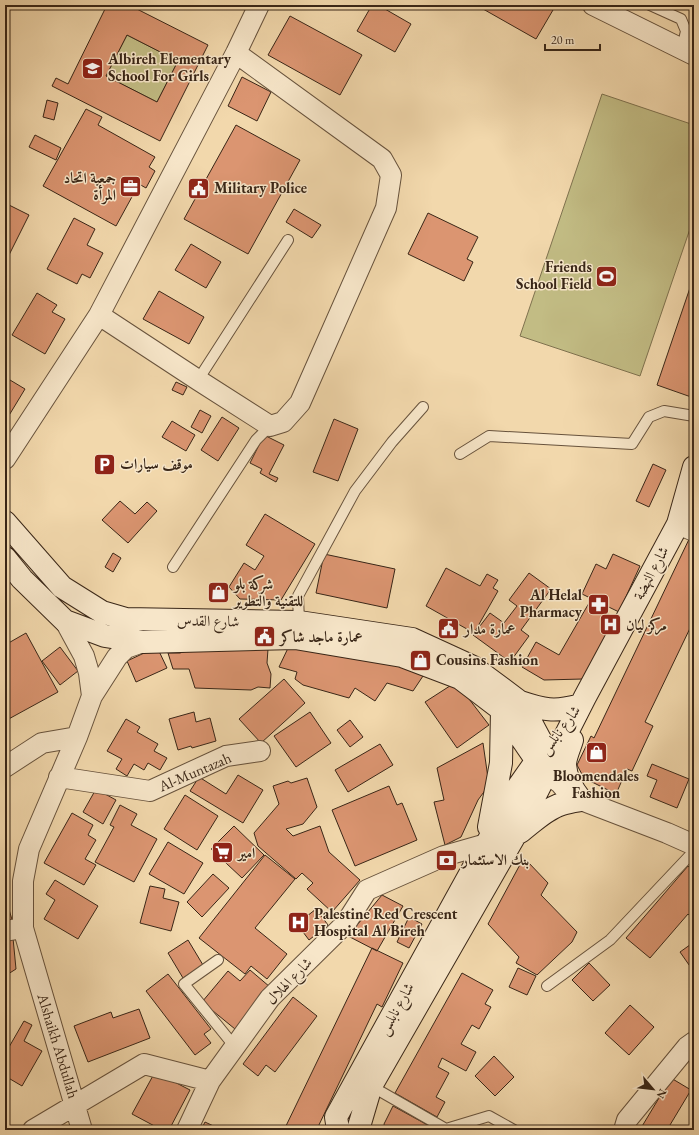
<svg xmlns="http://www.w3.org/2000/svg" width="699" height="1135" font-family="'EB Garamond',Amiri,serif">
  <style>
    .green { fill: #c2bc84; stroke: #7e714e }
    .building { fill: #db9571; stroke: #392617; fill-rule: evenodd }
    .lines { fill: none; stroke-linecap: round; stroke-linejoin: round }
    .lane-casing { stroke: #67523c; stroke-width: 12 }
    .street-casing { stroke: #67523c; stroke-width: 22 }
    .secondary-casing { stroke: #392617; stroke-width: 24 }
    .lane { stroke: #f7e6c9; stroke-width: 10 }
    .street { stroke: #f7e6c9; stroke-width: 20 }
    .secondary { stroke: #f7e6c9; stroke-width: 22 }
    .labels { text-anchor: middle; stroke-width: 3; stroke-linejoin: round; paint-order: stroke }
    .poi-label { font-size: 15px; font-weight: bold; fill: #392617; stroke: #f7e6c9; text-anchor: start }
    .street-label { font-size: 15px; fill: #392617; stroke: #f7e6c9 }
  </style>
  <rect width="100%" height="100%" fill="#f2d8ac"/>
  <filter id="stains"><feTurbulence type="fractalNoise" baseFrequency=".005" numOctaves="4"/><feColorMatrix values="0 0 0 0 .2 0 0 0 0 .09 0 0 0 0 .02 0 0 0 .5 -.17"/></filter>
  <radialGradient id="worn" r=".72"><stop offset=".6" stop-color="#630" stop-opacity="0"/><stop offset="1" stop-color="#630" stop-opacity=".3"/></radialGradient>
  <!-- green -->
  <path class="green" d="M127,35l51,26 -21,41 -51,-26z
    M602,94l92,31v92l-54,159 -120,-40z"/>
  <!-- building -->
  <path class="building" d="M107,5h22l79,40 -48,96 -108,-55 4,-8 12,6zM127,35l51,26 -21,41 -51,-26z
    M372,5h6l33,19 -16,28 -38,-21z
    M476,5h67l10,5 -17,29z
    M290,16l72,39 -22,40 -72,-40z
    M242,77l29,15 -14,29 -29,-15z
    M47,100l11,3 -4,17 -11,-3z
    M86,109l16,8 -4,8 57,32 -6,10 6,4 -9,17 -7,-4 -23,42 -73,-40z
    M236,125l64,35 -52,94 -64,-35z
    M35,135l26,13 -5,12 -27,-13z
    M5,203l24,12 -24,48z
    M294,209l27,16 -9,13 -26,-16z
    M428,213l50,24 -11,22 6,3 -9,19 -56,-27z
    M74,218l21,11 -8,16 16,8 -13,25 -8,-4 -5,10 -30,-15z
    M191,244l30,18 -15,26 -31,-18z
    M694,276v122l-37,-13z
    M159,291l45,26 -15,27 -46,-25z
    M37,293l20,12 -5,7 13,7 -20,35 -33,-19z
    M5,377l20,12 -20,33z
    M176,382l11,5 -4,8 -11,-5z
    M200,410l11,6 -9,17 -11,-6z
    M222,417l17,11 -21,33 -17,-11z
    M334,419l24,10 -20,52 -25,-9z
    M172,421l23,14 -9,16 -24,-14z
    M264,435l20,10 -15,29 9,4 -2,4 -16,-9 2,-4 -12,-6z
    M653,464l13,6 -17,37 -13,-6z
    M120,501l15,13 12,-12 10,9 -29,32 -26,-23z
    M265,514l50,30 -34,56 -41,-1 -11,-12 15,-24 11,7 9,-14 -18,-11z
    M692,533l2,1v89l-1,-1 -48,100 8,4 -21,45 -5,-2 -11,25 -32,-16 -7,-13 14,-29 3,2z
    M113,553l8,5 -8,14 -8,-5z
    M324,554l71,15 -8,39 -71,-15z
    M613,554l27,12 -21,46 -37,-18 14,-30 10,5z
    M446,568l34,18 7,-12 11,6 -5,8 5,3 -24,42 -48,-27z
    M529,573l22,16 -30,41 8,6 -19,26 -37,-27 17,-22 14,10 13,-17 -8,-6z
    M589,603l29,17 -35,59 -39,1 -22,-13 14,-25 23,13z
    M26,633l32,59 -53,29v-76z
    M202,646l66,3 -1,14 4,11 -1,14 -12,-1 -7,3 -56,-2 -6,-19h-16l-5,-16h12z
    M289,646l106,13 30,14 -12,18 -26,-8 -12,18 -20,-13 -6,10 -46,-13 -8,-6 2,-7 -18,-5z
    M60,647l18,24 -18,14 -18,-24z
    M157,647l10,21 -31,14 -9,-21z
    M284,679l21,24 -44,40 -22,-24z
    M456,682l33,43 -32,23 -32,-46z
    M194,712l2,10 14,-4 6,23 -24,7 -1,-2 -13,4 -9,-31z
    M310,712l21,31 -35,24 -22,-31z
    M126,719l14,8 -3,5 21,12 -4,7 13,7 -7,12 -12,-7 -4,7 -10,-6 -7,12 -11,-7 6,-10 -15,-8z
    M350,720l13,17 -13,10 -13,-17z
    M483,743l6,42 -11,15 -17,37 -16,8 -11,-43 10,-2 -7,-32z
    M380,744l13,21 -45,27 -13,-22z
    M652,764l37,15 -12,29 -27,-11 7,-17 -10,-4z
    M238,775l25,15 -20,33 -53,-32 9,-14 27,17z
    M307,778l10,29 -14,17 -17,5 7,7 27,-10 9,26 31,28 -28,32 -25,-23 6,-6 -11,-10 -6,6 -38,-33 -4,-13 25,-29 -6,-18 15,-5 3,2z
    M389,786l8,19 5,-2 15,37 -62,26 -23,-56z
    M96,789l20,11 -13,24 -20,-12z
    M185,795l33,21 -21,34 -33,-21z
    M120,805l17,9 -6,11 26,14 -23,43 -39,-20 19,-35 -4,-2z
    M72,813l21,12 -5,10 8,5 -11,19 11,6 -12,20 -40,-22z
    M234,826l30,29 -22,23 -31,-29z
    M168,842l35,21 -19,31 -35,-20z
    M265,855l30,24 -40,49 32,26 -20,25 -16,-13 -6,8 -46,-36z
    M523,859l4,2 21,22 -7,12 36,37 -5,10 -35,33 -21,-12 3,-6 -31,-33z
    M688,866l6,6v48l-6,-6 -38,44 -24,-20z
    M213,874l16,14 -27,29 -15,-15z
    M55,880l43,26 -20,33 -34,-20 11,-19 -9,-6z
    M150,886l15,3 -2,9 16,4 -8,29 -31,-8z
    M382,895l21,11 -26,45 -29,-15z
    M5,896l8,27 -8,2z
    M316,909l12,16 -19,15 -12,-16z
    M409,917l13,7 -13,24 -12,-6z
    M13,938l3,31 -11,7v-35z
    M188,940l15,25 -20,13 -15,-25z
    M694,942v30l-14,-20z
    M372,948l31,15 -21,44 -5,-3 -60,125 1,1h-34z
    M589,963l21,22 -17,16 -21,-21z
    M518,968l18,8 -9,19 -18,-8z
    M250,970l20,17 -35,42 -33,-27 26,-31 12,10z
    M462,973l31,17 -8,14 6,3 -12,22 -7,-4 -11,19 15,8 -10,19 -24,-13 -4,9 11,6 -13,24 9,5 -8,15 -42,-24z
    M168,974l43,55 -7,5 7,9 -16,12 -49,-64z
    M293,997l24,19 -42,56 -9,-7 -8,11 -15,-12z
    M630,1005l24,22 -25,28 -24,-22z
    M139,1009l11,29 -62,24 -14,-36 37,-14 2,6z
    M24,1021l8,4 -8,16 18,10 -20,35 -17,-10v-22z
    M494,1056l20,21 -19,19 -20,-20z
    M155,1072l35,18 -21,40h-7l-30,-16z
    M671,1078l20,12 -24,40h-23l-3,-2z
    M393,1106l40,22 -2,2h-46l-1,-6z
    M205,1122l17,8h-21z"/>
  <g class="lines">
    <defs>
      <path id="lane" d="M650,5l31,14 5,12 -4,18
        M198,380l90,-140
        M460,454l29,-18 143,8 17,-27 15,-6 30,5
        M173,567l83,-127 14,-14
        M299,622l-1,-26 57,-105 37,-49 31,-35
        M218,960l-34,24 51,63
        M547,986l63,-46 84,-89
        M371,1086l75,43 43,-13 25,14"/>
      <path id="street" d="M593,5l101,50
        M99,315l99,65 72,46 13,-4 17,-19 86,-195 5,-33 -9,-16 -146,-106
        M5,459l94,-144 137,-262 23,-48
        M678,524l16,7
        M65,621l19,35 5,17 3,23
        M5,767l37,-24 35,-6
        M546,773l14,10 9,11 12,6 86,33 27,12
        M59,777l91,14 76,-35 34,-5
        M23,928v-47l6,-32 48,-112 15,-41 25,-39 9,-9 17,-6
        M5,931l18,-3 59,202
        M33,1130l111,-66 66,17
        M187,1130l23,-49 60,-83 76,-75 21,-33 77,-34 42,-12
        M624,1130l3,-10 60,-73 7,-5"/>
      <path id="secondary" d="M5,522l57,65 40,25 24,7 173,3 113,17 61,28 47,35 25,47 1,24
        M5,558l17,21 43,42 40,15 38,6 152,-4 107,18 58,22 42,32 37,54
        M520,702c24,8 34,10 58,4
        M489,827l12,-64 1,-53
        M520,832c13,-10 26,-23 42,-28 6,-2 13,-3 19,-4 -8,-10 -15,-21 -16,-35 0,-8 5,-18 7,-25
        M338,1130l-2,-13 182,-330 26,-37
        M358,1130l13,-44 143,-249 71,-140 93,-173 16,-57"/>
    </defs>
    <!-- lane casing -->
    <use href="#lane" class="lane-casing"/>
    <!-- street casing -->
    <use href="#street" class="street-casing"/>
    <!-- secondary casing -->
    <use href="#secondary" class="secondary-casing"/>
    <!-- lane -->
    <use href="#lane" class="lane"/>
    <!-- street -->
    <use href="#street" class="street"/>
    <!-- secondary -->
    <use href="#secondary" class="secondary"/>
  </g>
  <!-- icons -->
  <defs>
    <symbol id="school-square" viewBox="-11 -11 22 22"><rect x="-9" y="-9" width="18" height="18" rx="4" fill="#8f2418" stroke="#f7e6c9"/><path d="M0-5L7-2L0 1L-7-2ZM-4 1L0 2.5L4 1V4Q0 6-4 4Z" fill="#fff"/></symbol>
    <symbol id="office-square" viewBox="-11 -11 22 22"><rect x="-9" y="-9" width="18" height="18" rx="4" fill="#8f2418" stroke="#f7e6c9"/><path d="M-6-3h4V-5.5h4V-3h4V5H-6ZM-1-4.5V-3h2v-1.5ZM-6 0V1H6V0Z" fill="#fff"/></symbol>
    <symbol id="civic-square" viewBox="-11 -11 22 22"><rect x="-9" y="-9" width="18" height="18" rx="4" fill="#8f2418" stroke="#f7e6c9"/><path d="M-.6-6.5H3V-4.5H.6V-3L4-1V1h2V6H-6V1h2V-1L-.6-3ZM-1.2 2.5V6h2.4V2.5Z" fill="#fff"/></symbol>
    <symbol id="stadium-square" viewBox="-11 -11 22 22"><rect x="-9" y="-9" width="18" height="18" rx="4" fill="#8f2418" stroke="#f7e6c9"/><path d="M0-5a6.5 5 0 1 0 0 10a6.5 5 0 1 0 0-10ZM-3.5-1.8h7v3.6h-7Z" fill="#fff"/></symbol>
    <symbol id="parking-square" viewBox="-11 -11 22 22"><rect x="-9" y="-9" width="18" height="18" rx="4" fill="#8f2418" stroke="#f7e6c9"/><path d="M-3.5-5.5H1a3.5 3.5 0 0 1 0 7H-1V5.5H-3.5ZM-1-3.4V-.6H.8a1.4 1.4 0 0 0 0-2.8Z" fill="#fff"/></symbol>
    <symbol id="shop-square" viewBox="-11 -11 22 22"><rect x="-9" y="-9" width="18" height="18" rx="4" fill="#8f2418" stroke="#f7e6c9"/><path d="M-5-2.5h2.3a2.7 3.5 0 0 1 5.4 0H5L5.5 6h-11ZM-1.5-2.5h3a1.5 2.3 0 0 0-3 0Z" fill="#fff"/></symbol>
    <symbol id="pharmacy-square" viewBox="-11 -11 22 22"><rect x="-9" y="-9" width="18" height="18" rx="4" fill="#8f2418" stroke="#f7e6c9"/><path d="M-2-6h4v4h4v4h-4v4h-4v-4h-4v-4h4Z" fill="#fff"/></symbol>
    <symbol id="hospital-square" viewBox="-11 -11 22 22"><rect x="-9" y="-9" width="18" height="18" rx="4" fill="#8f2418" stroke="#f7e6c9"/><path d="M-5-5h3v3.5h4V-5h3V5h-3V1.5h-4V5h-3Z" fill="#fff"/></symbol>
    <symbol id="supermarket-square" viewBox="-11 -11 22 22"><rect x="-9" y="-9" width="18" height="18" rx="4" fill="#8f2418" stroke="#f7e6c9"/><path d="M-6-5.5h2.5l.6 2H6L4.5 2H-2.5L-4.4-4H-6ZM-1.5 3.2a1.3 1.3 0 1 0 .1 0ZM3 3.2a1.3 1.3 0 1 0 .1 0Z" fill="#fff"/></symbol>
    <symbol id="bank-square" viewBox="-11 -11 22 22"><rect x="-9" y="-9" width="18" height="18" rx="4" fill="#8f2418" stroke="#f7e6c9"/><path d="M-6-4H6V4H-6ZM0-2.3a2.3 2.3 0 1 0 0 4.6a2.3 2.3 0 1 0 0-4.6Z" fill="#fff"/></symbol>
  </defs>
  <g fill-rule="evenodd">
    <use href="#school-square" x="80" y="56" width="25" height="25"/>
    <use href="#office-square" x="118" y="174" width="25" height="25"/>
    <use href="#civic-square" x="186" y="176" width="25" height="25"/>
    <use href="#stadium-square" x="594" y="264" width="25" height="25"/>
    <use href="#parking-square" x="92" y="452" width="25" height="25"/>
    <use href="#shop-square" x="206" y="580" width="25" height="25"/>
    <use href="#pharmacy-square" x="586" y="592" width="25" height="25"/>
    <use href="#hospital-square" x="598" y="612" width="25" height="25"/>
    <use href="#civic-square" x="436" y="616" width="25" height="25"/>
    <use href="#civic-square" x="252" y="624" width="25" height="25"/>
    <use href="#shop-square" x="408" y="648" width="25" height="25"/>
    <use href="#shop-square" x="584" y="740" width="25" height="25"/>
    <use href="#supermarket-square" x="210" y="840" width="25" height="25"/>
    <use href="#bank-square" x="434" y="848" width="25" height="25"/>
    <use href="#hospital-square" x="286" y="910" width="25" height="25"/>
  </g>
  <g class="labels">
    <!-- poi labels -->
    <g class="poi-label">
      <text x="108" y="64">Albireh Elementary<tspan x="108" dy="17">School For Girls</tspan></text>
      <text x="116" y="183" text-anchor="end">جمعية اتحاد<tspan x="116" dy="17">المرأة</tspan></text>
      <text x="214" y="193">Military Police</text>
      <text x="592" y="272" text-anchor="end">Friends<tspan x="592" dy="17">School Field</tspan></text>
      <text x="120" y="469">موقف سيارات</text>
      <text x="234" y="589">شركة بلو<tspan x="234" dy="17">للتقنية والتطوير</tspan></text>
      <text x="582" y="600" text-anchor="end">Al Helal<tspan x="582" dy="17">Pharmacy</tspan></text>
      <text x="626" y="630">مركز ليان</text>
      <text x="464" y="634">عمارة مدار</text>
      <text x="280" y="642">عمارة ماجد شاكر</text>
      <text x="436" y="665">Cousins Fashion</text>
      <text x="596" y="781" text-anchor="middle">Bloomendales<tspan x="596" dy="17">Fashion</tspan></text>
      <text x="238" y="858">امير</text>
      <text x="462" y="865">بنك الاستثمار</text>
      <text x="314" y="919">Palestine Red Crescent<tspan x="314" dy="17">Hospital Al Bireh</tspan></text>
    </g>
    <!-- street labels -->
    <g class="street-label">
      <text transform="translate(651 573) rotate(-62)" y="5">شارع النهضة</text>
      <text transform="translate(208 621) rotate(1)" y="5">شارع القدس</text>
      <text transform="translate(560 730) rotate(-53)" y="5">شارع نابلس</text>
      <text transform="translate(195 772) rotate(-23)" y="5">Al-Muntazah</text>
      <text transform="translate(289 981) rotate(-46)" y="5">شارع الهلال</text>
      <text transform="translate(396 1009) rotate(-61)" y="5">شارع نابلس</text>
      <text transform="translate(58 1046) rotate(73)" y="5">Alshaikh Abdullah</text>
    </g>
  </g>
  <!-- margin -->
  <rect width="699" height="1135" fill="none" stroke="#f2d8ac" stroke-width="20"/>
  <rect x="6" y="6" width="687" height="1123" fill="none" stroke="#392617" stroke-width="2"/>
  <rect x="10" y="10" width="679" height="1115" fill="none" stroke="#392617"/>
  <!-- north arrow -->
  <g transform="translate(653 1089) rotate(118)" stroke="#f7e6c9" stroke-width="3" paint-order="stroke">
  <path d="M0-3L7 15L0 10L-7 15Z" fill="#392617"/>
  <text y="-6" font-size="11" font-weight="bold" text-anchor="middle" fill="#392617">N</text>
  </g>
  <!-- scale -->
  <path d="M545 44v6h55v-6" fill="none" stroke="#392617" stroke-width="2"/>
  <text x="551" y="44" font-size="12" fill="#392617" stroke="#f7e6c9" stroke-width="3" paint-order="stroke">20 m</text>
  <rect width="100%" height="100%" filter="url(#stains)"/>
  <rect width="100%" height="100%" fill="url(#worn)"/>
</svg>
